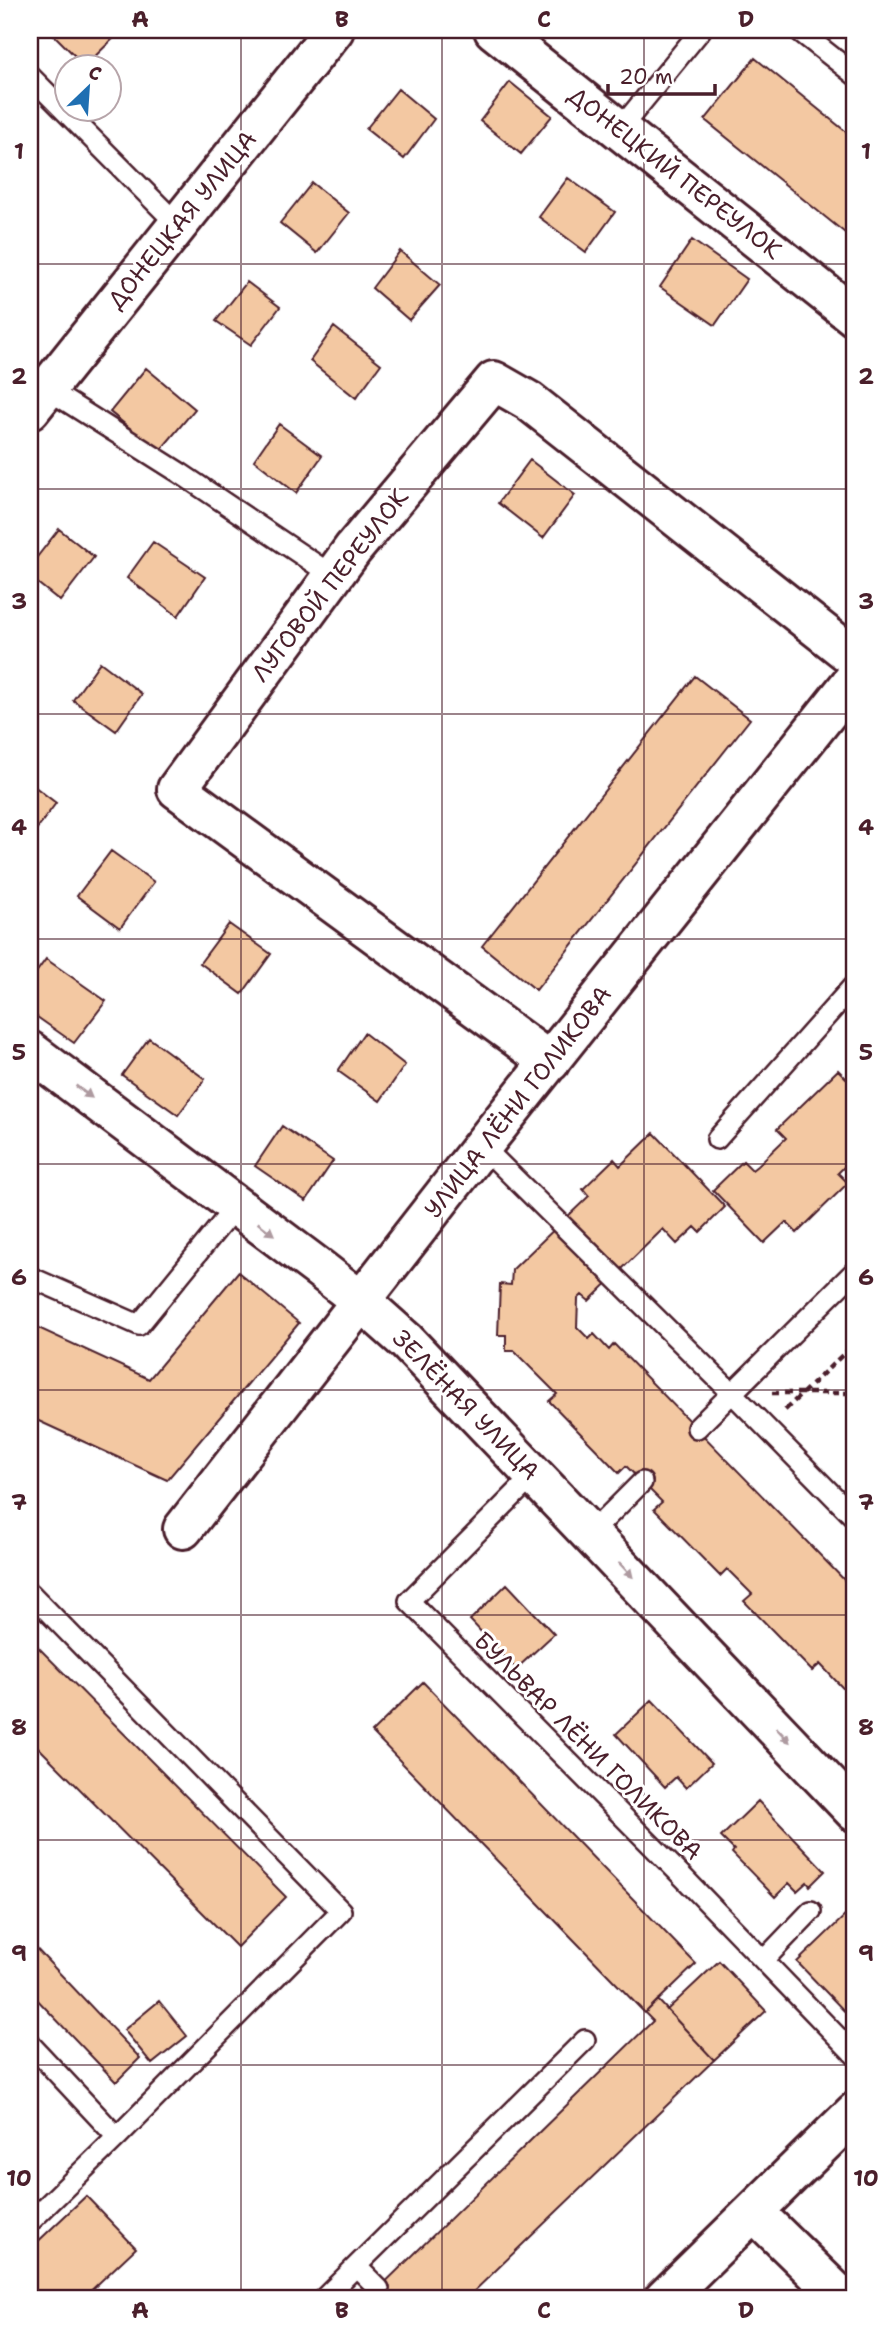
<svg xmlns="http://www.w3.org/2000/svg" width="885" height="2329" font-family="'Shantell Sans',sans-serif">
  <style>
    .building { fill: #f3c8a2; stroke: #4a1f2b; stroke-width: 2 }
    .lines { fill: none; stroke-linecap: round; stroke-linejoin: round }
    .lane-casing { stroke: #4a1f2b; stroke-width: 24 }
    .street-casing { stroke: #4a1f2b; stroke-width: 44 }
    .secondary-casing { stroke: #4a1f2b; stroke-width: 44 }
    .path { stroke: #4a1f2b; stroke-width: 4.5; stroke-dasharray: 7 5; stroke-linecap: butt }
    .lane { stroke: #fff; stroke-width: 19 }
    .street { stroke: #fff; stroke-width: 38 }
    .secondary { stroke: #fff; stroke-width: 38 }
    .oneway { fill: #ae9aa0 }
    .grid { fill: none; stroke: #4a1f2b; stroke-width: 2; stroke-opacity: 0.55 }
    .labels { text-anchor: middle; stroke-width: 6; stroke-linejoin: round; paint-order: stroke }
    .street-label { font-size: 24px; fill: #4a1f2b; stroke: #fff }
    .neatline { fill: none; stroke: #4a1f2b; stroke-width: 2.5 }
    .grid-label { font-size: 23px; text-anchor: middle; font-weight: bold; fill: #4a1f2b }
  </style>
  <rect width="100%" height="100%" fill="#fff"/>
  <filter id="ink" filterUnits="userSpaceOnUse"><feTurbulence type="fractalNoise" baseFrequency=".0143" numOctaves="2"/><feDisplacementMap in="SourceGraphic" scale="14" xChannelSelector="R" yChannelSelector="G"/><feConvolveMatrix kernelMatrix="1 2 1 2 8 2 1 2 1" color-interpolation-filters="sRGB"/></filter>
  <g filter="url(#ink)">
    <!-- building -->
    <path class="building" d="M49,30h73l-37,36z
      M755,58l100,81v102l-150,-121z
      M510,82l42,34 -31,38 -41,-33z
      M398,89l36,30 -30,40 -38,-30z
      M568,178l47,34 -29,40 -47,-35z
      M312,183l37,30 -32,40 -37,-30z
      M692,240l55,39 -32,46 -55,-38z
      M400,251l40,34 -31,35 -37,-32z
      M247,282l33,25 -29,38 -35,-24z
      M334,327l47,37 -25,34 -46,-37z
      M146,368l49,41 -36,43 -49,-40z
      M279,424l43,32 -26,37 -42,-33z
      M530,460l45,35 -32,43 -45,-35z
      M59,529l35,28 -34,44 -30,-24v-11z
      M153,542l52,35 -27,39 -51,-38z
      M100,662l42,32 -26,37 -43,-31z
      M695,676l55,43 -214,271 -54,-44z
      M30,783l26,20 -26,35z
      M111,851l43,31 -34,46 -43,-32z
      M229,924l42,30 -29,40 -42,-31z
      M46,959l60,42 -32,42 -44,-31v-31z
      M364,1033l41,32 -25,36 -42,-30z
      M149,1038l56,41 -27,36 -56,-40z
      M838,1070l9,9 8,-9v86l-17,17 10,10 -51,50 -11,-11 -22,21 -51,-53 30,-29 9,9 5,-4 29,-28 -9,-9z
      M282,1126l51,35 -27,40 -51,-35z
      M654,1133l71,74 -25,25 -5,-5 -18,17 -14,-15 -74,72 -7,-6 -4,4 -1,28 12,12 5,-5 15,16 5,-6 241,247v110l-35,-37 -8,7 -68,-70 8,-7 -25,-25 -7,7 -60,-61 -6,-6 8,-7 -36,-36 -7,7 -70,-72 8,-7 -43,-43h-8v-16h-8l2,-51 11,1 1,-15 77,-74 -6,-7 31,-30 6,7z
      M238,1272l61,51 -132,157 -137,-63v-93l119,55z
      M507,1584l47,50 -38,35 -46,-49z
      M30,1639l256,258 -49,50 -207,-208z
      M423,1682l273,282 -51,49 -273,-281z
      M652,1700l60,63 -26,25 -10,-11 -11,10 -49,-53z
      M758,1801l67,70 -15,15 -3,-4 -10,9 -8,-8 -14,14 -43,-44 2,-3 -13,-13z
      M855,1906v105l-5,6 -53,-55z
      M30,1942l110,116 -24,24 -86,-90z
      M719,1961l47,50 -52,49 -47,-50z
      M658,2000l56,60 -248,239h-98l285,-278 -8,-8z
      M159,2001l28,35 -35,28 -28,-34z
      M86,2196l50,52 -54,51h-52v-50z"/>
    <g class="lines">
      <defs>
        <path id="lane" d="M798,30l57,45
          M30,76l148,149
          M620,129l81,-99
          M47,389l133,84 153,103
          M717,1139l138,-155
          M482,1146l250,247 123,125
          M30,1277l109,48 97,-119
          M697,1428l158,-157
          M535,1474l-126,127 276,278 170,176
          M591,1533l51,-51
          M30,1593l311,318 -224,226 -87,-93
          M764,1960l47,-49
          M30,2222l87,-85
          M357,2267l22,22
          M323,2299l262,-259"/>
        <path id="street" d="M494,30l361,287
          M30,410l304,-380
          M30,1051l290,218 41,32 45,40 449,471
          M550,1062l-373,-273 176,-240 141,-168 35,20 326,257
          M183,1529l299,-383 373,-468
          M754,2212l89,87"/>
        <path id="secondary" d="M664,2299l191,-187"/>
      </defs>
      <!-- lane casing -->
      <use href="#lane" class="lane-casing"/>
      <!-- street casing -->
      <use href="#street" class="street-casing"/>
      <!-- secondary casing -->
      <use href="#secondary" class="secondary-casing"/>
      <!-- path -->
      <path class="path" d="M772,1393h83
        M785,1410l70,-67"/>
      <!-- lane -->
      <use href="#lane" class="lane"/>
      <!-- street -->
      <use href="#street" class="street"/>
      <!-- secondary -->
      <use href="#secondary" class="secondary"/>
    </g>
    <!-- one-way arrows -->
    <defs><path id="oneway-solid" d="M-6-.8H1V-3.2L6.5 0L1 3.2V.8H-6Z" transform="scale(1.75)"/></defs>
    <g class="oneway">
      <use href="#oneway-solid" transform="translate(84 1092) rotate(37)"/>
      <use href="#oneway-solid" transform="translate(266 1229) rotate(37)"/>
      <use href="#oneway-solid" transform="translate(626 1570) rotate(47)"/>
      <use href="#oneway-solid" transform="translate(783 1735) rotate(47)"/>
    </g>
  </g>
  <!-- grid -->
  <path class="grid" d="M241,30v2269M442,30v2269M644,30v2269M30,264h825M30,489h825M30,714h825M30,939h825M30,1164h825M30,1390h825M30,1615h825M30,1840h825M30,2065h825"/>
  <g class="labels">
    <!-- street labels -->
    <g class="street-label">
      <text transform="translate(675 173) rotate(38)" y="8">ДОНЕЦКИЙ ПЕРЕУЛОК</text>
      <text transform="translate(182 220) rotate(-51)" y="8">ДОНЕЦКАЯ УЛИЦА</text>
      <text transform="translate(330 585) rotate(-52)" y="8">ЛУГОВОЙ ПЕРЕУЛОК</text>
      <text transform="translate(518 1102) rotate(-52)" y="8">УЛИЦА ЛЁНИ ГОЛИКОВА</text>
      <text transform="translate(466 1405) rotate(46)" y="8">ЗЕЛЁНАЯ УЛИЦА</text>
      <text transform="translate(588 1746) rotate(45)" y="8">БУЛЬВАР ЛЁНИ ГОЛИКОВА</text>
    </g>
  </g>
  <!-- margin -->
  <rect width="885" height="2329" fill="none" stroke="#fff" stroke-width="77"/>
  <!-- north arrow -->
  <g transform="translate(88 88) rotate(25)"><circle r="33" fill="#ffffff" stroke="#b7a5aa" stroke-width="2"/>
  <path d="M0-5L12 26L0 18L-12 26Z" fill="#1f6fb2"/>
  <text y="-10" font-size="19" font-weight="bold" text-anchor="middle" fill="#4a1f2b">С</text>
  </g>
  <!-- scale -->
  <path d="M608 84v10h107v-10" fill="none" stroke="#4a1f2b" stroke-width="3.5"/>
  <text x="619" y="84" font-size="21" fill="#4a1f2b" stroke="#ffffff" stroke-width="5" paint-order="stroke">20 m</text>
  <rect x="38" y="38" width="808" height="2252" class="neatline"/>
  <g class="grid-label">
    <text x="140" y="27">A</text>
    <text x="342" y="27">B</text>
    <text x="544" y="27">C</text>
    <text x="746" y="27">D</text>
    <text x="19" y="159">1</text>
    <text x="866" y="159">1</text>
    <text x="19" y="384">2</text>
    <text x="866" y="384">2</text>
    <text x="19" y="609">3</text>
    <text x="866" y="609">3</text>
    <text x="19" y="835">4</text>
    <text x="866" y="835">4</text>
    <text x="19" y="1060">5</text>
    <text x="866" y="1060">5</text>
    <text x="19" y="1285">6</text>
    <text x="866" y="1285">6</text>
    <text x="19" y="1510">7</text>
    <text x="866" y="1510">7</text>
    <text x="19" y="1735">8</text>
    <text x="866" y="1735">8</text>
    <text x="19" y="1961">9</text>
    <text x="866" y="1961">9</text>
    <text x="19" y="2186">10</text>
    <text x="866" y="2186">10</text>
    <text x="140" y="2318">A</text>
    <text x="342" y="2318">B</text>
    <text x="544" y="2318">C</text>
    <text x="746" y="2318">D</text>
  </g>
</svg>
